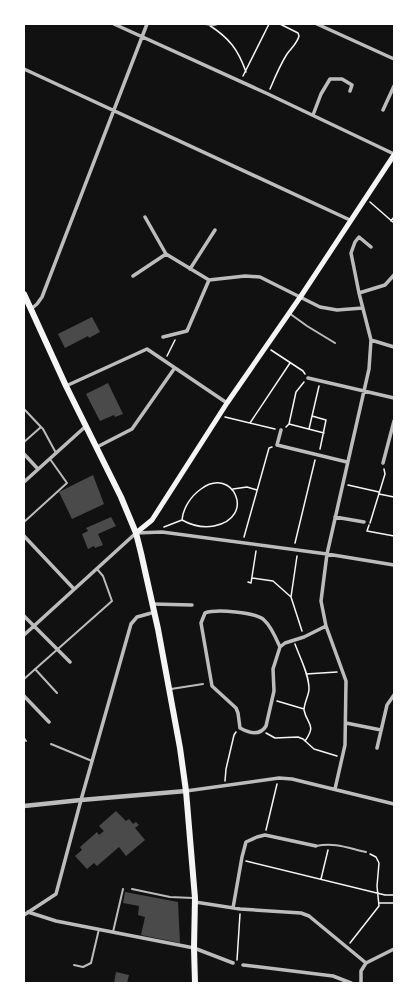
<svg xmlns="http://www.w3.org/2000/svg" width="418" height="1007" font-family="Ubuntu,sans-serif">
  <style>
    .building { fill: #4a4a4a }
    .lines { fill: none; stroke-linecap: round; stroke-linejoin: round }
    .path { stroke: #f5f5f5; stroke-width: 1.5 }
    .service { stroke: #bcbcbc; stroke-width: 2 }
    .minor { stroke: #bcbcbc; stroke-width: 3.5 }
    .tertiary { stroke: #bcbcbc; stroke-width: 4.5 }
    .secondary { stroke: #f5f5f5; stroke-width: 5 }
    .trunk { stroke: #f5f5f5; stroke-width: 6 }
  </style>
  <rect width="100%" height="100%" fill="#111"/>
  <!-- building -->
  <path class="building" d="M92,317l8,15 -11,6 -1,-2 -23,12 -7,-14z
    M108,383l15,31 -8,3 -1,-2 -14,6 -14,-27z
    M93,475l11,29 -32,15 -13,-27z
    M111,517l5,9 -18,8 5,11 -8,3 -1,-2 -6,3 -6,-15 6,-3 -2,-3z
    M116,811l10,10 3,-2 4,5 3,-2 3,3 -4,3 10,12 -19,16 -7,-9 -22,19 -3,-3 -7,6 -12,-13 7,-6 -2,-3 17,-15 2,3 5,-4 -5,-5z
    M125,892l53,10 2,41 -39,-8 4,-18 -7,-2 1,-9 -16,-3z
    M116,972l13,3 -2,8h-13z"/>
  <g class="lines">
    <!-- path -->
    <path class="path" d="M202,24l12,1 5,-1
      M209,25c20,13 29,24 37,47
      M243,76l26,-52
      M270,89c5,-12 10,-24 17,-35 4,-6 10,-10 12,-18l-1,-3 -18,-9
      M370,202l24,21
      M391,221l3,-4
      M271,350l32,21 2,3
      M167,356l8,-16
      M312,416l14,4 -6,29
      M225,417l50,12
      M250,423l40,-60
      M289,424l35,9
      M286,427l3,-3 7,-32 8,-10
      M309,429l10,-43
      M348,485l31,7
      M233,489l14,-2 10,3
      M379,494l15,3
      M370,523l15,-49 -1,-5
      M369,525l-2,6 27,5
      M164,527l18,-7c1,-12 9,-24 19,-31 32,-24 56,29 13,37 -11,2 -23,-1 -32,-6
      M244,537l25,-89 3,-1
      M295,543l20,-83
      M297,556l-6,41 11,34
      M252,578l21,3 18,16
      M248,582l3,1 5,-32
      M295,644c5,14 14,30 14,45 0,6 -5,14 -5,21 3,15 13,14 1,31
      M306,674l31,-2
      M277,701l27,8
      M266,733l9,5 23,-1 5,2 11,10 23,7
      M225,781l1,-12 8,-34 2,-3
      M266,830l11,-46
      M246,861l139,34h9
      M321,879l7,-29
      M379,903h15
      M350,943l29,-37 -2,-20 2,-23 -3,-6 -6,-3
      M237,960l3,-46"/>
    <!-- service -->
    <path class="service" d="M289,313l18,13 28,17
      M24,409l17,18
      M24,442l17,-15 2,2 13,24
      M24,522l43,-39 -17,-24
      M35,669l22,24
      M24,679l88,-78 -9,-25 -6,-7
      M171,689l32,-5
      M24,738l2,3
      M51,744l41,17
      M316,846c19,-4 32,2 50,6
      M132,889l38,8 23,1
      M113,932l10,-43
      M74,965l9,2 8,-4 8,-34"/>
    <!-- minor -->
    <path class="minor" d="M114,24l154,70 126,60
      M317,24l77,35
      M24,69l326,151
      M383,110l11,-24
      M313,115l8,-21 9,-15h12l10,6 -2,6
      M145,217l21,37 43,26 36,-4 15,1 60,30 17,3 26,-2
      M190,269l25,-39
      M133,276l33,-22
      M359,293l26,-8 9,-10
      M31,309l6,-5 5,-7 105,-273
      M163,337l24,-6 22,-51
      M371,340l23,7
      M308,378l86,20
      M66,386l81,-37 80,54
      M281,430l-4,15 70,17
      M97,447l35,-18 42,-60
      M24,454l14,15
      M383,463l11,-42
      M24,482l62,-56
      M335,517l29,5
      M24,536l50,53
      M153,604l39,1
      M24,616l46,46
      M24,635l112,-102 26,-1 165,22 67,11
      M280,647c-4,-9 -9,-21 -16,-27 -8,-8 -48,-11 -59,-7l-4,10 11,63 24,22 2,5 2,15c9,5 20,8 26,-2l8,-35 -1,-22 7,-22 5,-4 19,-6 22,-11
      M24,696l25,26
      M346,723l35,7
      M377,748l10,-43 7,-10
      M335,789l10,-44 1,-64 -20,-55 -5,-25 6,-47 42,-185 2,-29 -12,-47 -8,-40 4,-11 4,-5 12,10
      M186,791l93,-13 13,1 102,25
      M195,902l45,7 61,4 8,3 57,47
      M233,908l9,-51 4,-15 11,-5 8,-2 51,11
      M28,912l28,9 138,27 39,15
      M24,915l32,-21 25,-94 50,-176 6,-7 18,-5
      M243,965l90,11 18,7
      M361,983v-12l5,-8 28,-14"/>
    <!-- tertiary -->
    <path class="tertiary" d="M24,806l57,-6 105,-9"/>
    <!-- secondary -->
    <path class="secondary" d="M136,533l16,-13 75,-117 74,-107 93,-141"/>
    <!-- trunk -->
    <path class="trunk" d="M24,294l42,92 55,111 15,36 5,20 17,76 22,119 6,43 9,107 -1,50 1,35"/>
  </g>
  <!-- border -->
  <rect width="418" height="1007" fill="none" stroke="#ffffff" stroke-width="50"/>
</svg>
